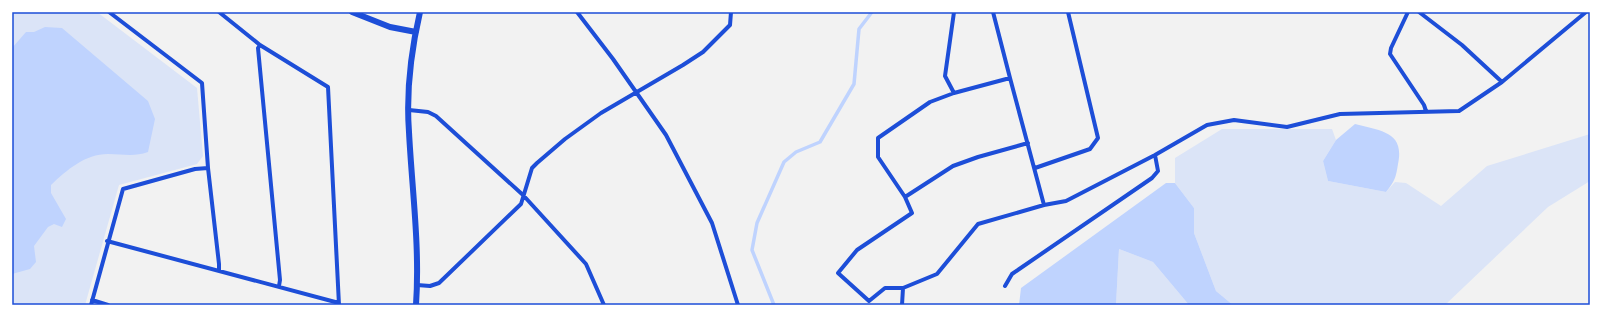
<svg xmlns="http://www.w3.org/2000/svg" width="1602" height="317" font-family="'Alegreya Sans',sans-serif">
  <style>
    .green { fill: #dbe4f7 }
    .water { fill: #bfd3fe }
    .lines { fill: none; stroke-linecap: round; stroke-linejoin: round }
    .stream { stroke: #bfd3fe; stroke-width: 3.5 }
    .minor { stroke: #1d4ed8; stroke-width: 4 }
    .tertiary { stroke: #1d4ed8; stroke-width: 6 }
    .neatline { fill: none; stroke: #1d4ed8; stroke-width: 1.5 }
  </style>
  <rect width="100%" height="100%" fill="#f2f2f2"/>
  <!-- green -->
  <path class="green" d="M12,12h85l100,76 6,68 -6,8 -78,21 -34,120h-73z
    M1222,129h110l4,11 -13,21 5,20 58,11 9,-10 11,1 35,23 46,-40 103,-32v47l-42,26 -103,98h-212l-17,-14 -22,-58v-25l-19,-25v-25z
    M1119,249l34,13 36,43h-73z"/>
  <!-- water -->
  <path class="water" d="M45,27l17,1 86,73 7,18 -7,33c-14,5 -25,2 -40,2 -23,0 -41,16 -57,31v8l15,26 -4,8 -8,-3 -6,3 -14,19 2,16 -6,7 -18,5v-226l14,-16h8z
    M1355,124c25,7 50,7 43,40 -2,13 -3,17 -12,28l-58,-11 -5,-20 13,-21z
    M1166,183h9l19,25v25l22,58 17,14h-44l-36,-43 -34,-13 -3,56h-97l2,-17z"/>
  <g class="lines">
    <!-- stream -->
    <path class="stream" d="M774,305l-22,-55 5,-27 27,-61 12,-10 24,-10 34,-58 5,-55 13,-17"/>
    <!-- minor -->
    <path class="minor" d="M109,12l93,71 6,85 11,96v7
      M219,12l41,33 68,42 11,218
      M577,12l36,47 53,76 46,88 26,82
      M954,12l-9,64 9,17 -24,9 -52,36v19l27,40 7,16 -55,37 -19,23 31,28 16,-13h18l34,-14 41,-50 66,-19 22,-4 89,-46 52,-30 27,-5 53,7 53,-13 119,-3 43,-29 84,-70
      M993,12l17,66
      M1408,12l-17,36 -1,6 34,51 2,6
      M1419,12l43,33 40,37
      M260,45l-2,3 22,232 -1,6
      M954,93l56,-15 34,127
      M409,110l19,2 8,4 87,79 63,69 18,41
      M1035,168l55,-19 8,-11 -30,-126
      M905,197l48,-31 25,-9 50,-14
      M107,241l232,62
      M417,285l13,1 9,-3 82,-79 11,-36 5,-5 28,-24 36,-26 82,-48 20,-13 27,-27 1,-13
      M1005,286l7,-12 140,-96 6,-7 -3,-16
      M92,300l16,5
      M91,305l32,-116 72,-20 13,-1
      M902,305l1,-17"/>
    <!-- tertiary -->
    <path class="tertiary" d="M352,12l38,15 26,5
      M416,305c4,-58 -4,-115 -7,-173 -3,-40 2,-81 11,-120"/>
  </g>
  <!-- border -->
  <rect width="1602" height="317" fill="none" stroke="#ffffff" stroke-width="26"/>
  <rect x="13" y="13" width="1576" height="291" class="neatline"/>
</svg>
